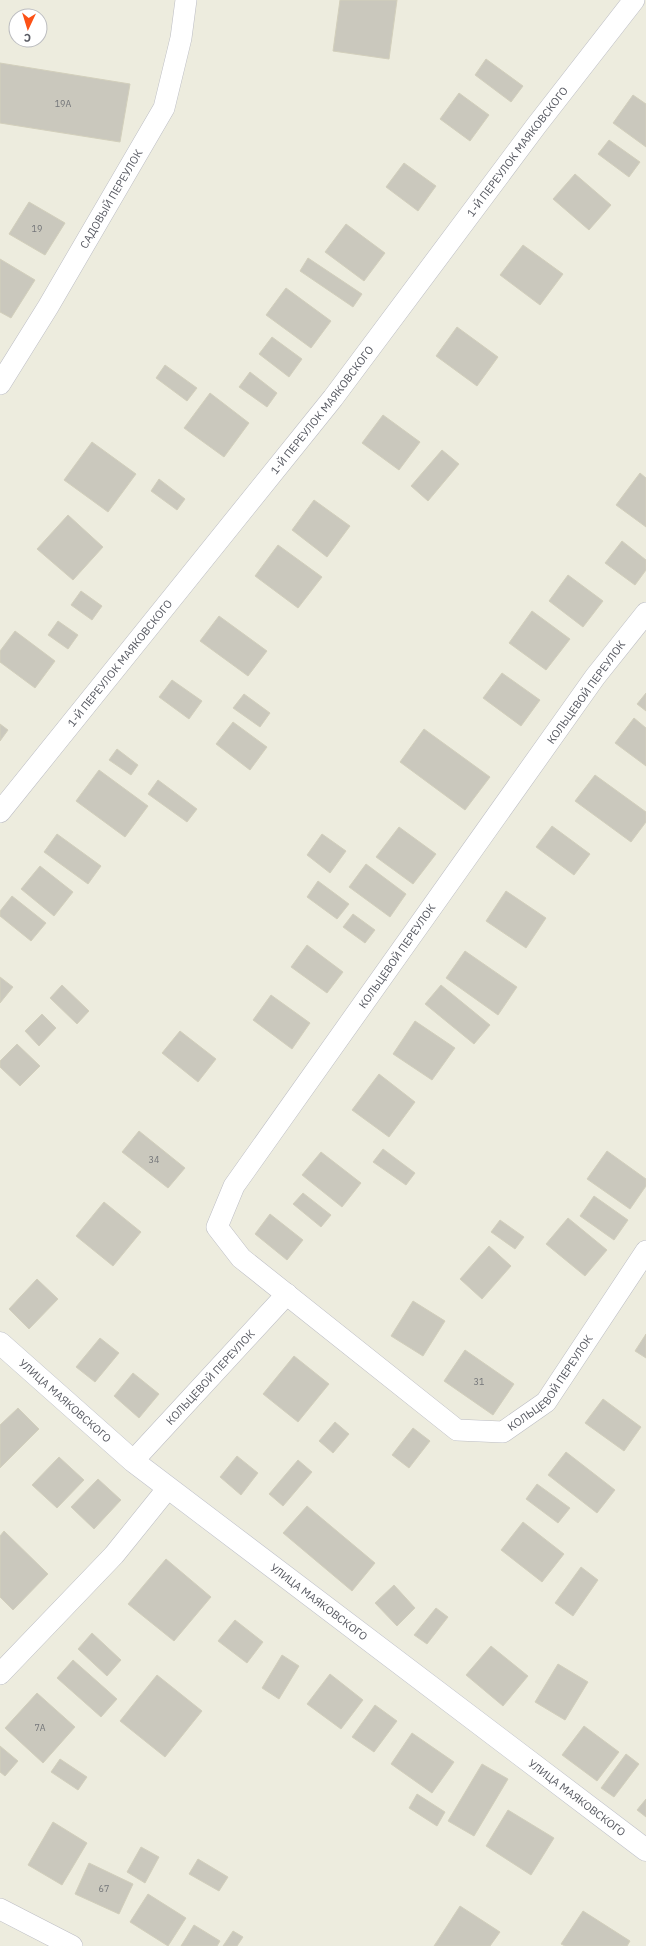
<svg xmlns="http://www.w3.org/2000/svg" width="646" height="1946" font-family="'IBM Plex Sans',sans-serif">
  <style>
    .building { fill: #cac8bd; stroke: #d2cfbc }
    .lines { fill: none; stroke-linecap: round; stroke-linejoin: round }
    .street-casing { stroke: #bcbdc4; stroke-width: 22 }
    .secondary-casing { stroke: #bfc1ca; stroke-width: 23 }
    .street { stroke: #fff; stroke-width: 21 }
    .secondary { stroke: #fff; stroke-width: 22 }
    .labels { text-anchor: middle; stroke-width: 4; stroke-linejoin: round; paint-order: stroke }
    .number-label { font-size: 9px; fill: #747679 }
    .street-label { font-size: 11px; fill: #585a62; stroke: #fff }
  </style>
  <rect width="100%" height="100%" fill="#edecde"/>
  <!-- building -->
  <path class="building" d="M340,0h57l-8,59 -56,-8z
    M486,59l37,27 -12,16 -36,-27z
    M0,63l130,21 -10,58 -120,-19z
    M459,93l30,22 -19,26 -30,-22z
    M633,95l13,9v43l-33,-24z
    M609,140l31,22 -11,15 -31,-23z
    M404,163l32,23 -18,25 -32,-24z
    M575,174l36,31 -22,25 -36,-31z
    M29,202l36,21 -20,32 -36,-21z
    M346,224l39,29 -21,28 -39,-29z
    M523,245l40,29 -23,31 -40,-30z
    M308,258l54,36 -9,13 -53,-36z
    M0,259l35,21 -24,38 -11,-6z
    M286,288l45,33 -20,27 -45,-33z
    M457,327l41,30 -21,29 -41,-30z
    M272,337l30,22 -13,18 -30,-23z
    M165,365l32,23 -10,13 -31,-23z
    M250,372l27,21 -10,14 -28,-20z
    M210,393l39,30 -25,34 -40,-29z
    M383,415l37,27 -21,28 -37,-27z
    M92,442l44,32 -28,38 -44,-32z
    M442,450l17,14 -31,37 -17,-15z
    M640,473l6,5v49l-30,-22z
    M159,479l26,20 -8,11 -26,-19z
    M314,500l36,26 -23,31 -35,-27z
    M68,515l35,32 -30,33 -36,-31z
    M622,541l24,19v10l-11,15 -30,-22z
    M278,545l44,32 -24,31 -43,-32z
    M568,575l35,26 -20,26 -34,-26z
    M81,591l21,15 -10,14 -21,-15z
    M532,611l38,28 -24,31 -37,-27z
    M219,616l48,35 -19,25 -48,-35z
    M58,621l20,14 -10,14 -20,-14z
    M15,631l40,30 -20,27 -35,-26v-11z
    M502,673l38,27 -19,26 -38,-28z
    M172,680l30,21 -13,18 -30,-22z
    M646,693v18l-9,-7z
    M244,694l26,19 -10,14 -27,-19z
    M634,718l12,10v38l-31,-23z
    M233,722l34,25 -17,23 -34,-26z
    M0,724l8,6 -8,11z
    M424,729l66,48 -25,33 -65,-48z
    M117,749l21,16 -7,10 -22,-15z
    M99,770l49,36 -23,31 -49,-36z
    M595,775l51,37v10l-15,20 -56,-41z
    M158,780l39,29 -10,13 -39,-28z
    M552,826l38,28 -16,21 -38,-28z
    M399,827l37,27 -23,30 -37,-27z
    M57,834l44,32 -13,18 -44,-32z
    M322,834l24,17 -16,22 -23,-18z
    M366,864l40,30 -16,23 -41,-30z
    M40,866l33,26 -19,24 -33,-27z
    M318,881l31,23 -12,15 -30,-22z
    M506,891l40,27 -20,30 -40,-27z
    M12,896l34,27 -15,18 -31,-25v-5z
    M353,914l22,16 -10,13 -22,-16z
    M307,945l36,27 -16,21 -36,-26z
    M465,951l52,36 -19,28 -52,-37z
    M0,977l13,10 -13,16z
    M62,985l27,26 -12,13 -27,-26z
    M441,985l49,40 -16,19 -49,-40z
    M271,995l39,28 -18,26 -39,-29z
    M42,1014l14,14 -17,18 -14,-15z
    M415,1021l40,27 -23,32 -39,-26z
    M180,1031l36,28 -18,23 -36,-29z
    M17,1044l23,22 -20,20 -20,-19v-6z
    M379,1074l36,28 -26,35 -37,-27z
    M139,1131l46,37 -17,20 -46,-36z
    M383,1149l32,24 -9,12 -33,-23z
    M607,1151l39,28v7l-16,23 -43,-30z
    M321,1152l40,31 -19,24 -40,-32z
    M303,1193l28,22 -10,12 -28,-23z
    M594,1196l34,24 -14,20 -34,-24z
    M104,1202l37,30 -28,34 -37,-30z
    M270,1214l33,26 -16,20 -32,-26z
    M568,1218l39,32 -22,26 -39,-32z
    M500,1220l24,17 -9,12 -24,-17z
    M489,1246l22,20 -29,33 -22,-20z
    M37,1279l21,20 -29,30 -20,-20z
    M413,1301l32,20 -22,35 -32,-20z
    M646,1334v24l-11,-7z
    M100,1338l19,15 -24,29 -19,-15z
    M465,1350l49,34 -21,31 -49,-34z
    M294,1356l35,28 -31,38 -35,-28z
    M133,1373l26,21 -20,24 -25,-22z
    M603,1399l38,28 -17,24 -39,-28z
    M18,1408l21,21 -39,39v-43z
    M335,1422l14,12 -16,19 -14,-12z
    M413,1428l17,13 -21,27 -17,-13z
    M566,1452l49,38 -18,23 -49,-38z
    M237,1456l21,17 -17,22 -21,-18z
    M59,1457l25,23 -27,28 -25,-23z
    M298,1460l14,12 -29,34 -14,-12z
    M98,1479l23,21 -27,29 -23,-22z
    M537,1484l33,24 -12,15 -32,-24z
    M307,1506l68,57 -23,28 -69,-58z
    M523,1522l41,32 -22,28 -41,-32z
    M4,1531l44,43 -35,36 -13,-13v-61z
    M166,1559l45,38 -37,44 -46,-37z
    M581,1567l17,13 -25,36 -18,-13z
    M394,1585l21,23 -18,18 -22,-23z
    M436,1608l12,9 -21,27 -13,-9z
    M235,1620l28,22 -16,21 -29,-22z
    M92,1633l29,27 -14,16 -29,-27z
    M491,1646l37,30 -25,30 -37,-31z
    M282,1655l17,11 -20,33 -17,-11z
    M73,1660l44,39 -16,18 -44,-39z
    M558,1664l30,18 -23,38 -30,-18z
    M330,1674l33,26 -22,29 -34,-25z
    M157,1675l45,36 -37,46 -45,-36z
    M37,1693l38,34 -32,36 -38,-35z
    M375,1705l22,16 -23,31 -22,-15z
    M584,1726l35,26 -22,29 -35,-26z
    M412,1733l42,29 -22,31 -41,-29z
    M0,1746l18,15 -13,15 -5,-4z
    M626,1754l13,10 -25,33 -13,-9z
    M60,1759l27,18 -9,13 -27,-18z
    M482,1764l26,15 -34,57 -26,-15z
    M417,1794l28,18 -8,14 -28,-18z
    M646,1799v18l-9,-7z
    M508,1810l46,28 -23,37 -45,-29z
    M53,1822l34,21 -25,42 -34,-20z
    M141,1847l18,10 -14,26 -18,-11z
    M198,1859l30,18 -9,14 -30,-17z
    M89,1863l44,21 -14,30 -44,-20z
    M148,1894l38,24 -18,28 -38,-24z
    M460,1906l40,26 -10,14h-56z
    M583,1911l47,30 -3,5h-62l-4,-2z
    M194,1925l26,16 -3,5h-36z
    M233,1931l10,6 -6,9h-14z"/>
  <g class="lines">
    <defs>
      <g id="street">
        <path id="s1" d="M0,384l48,-77 116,-199 17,-70 5,-38"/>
        <path id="s2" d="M646,613l-51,64 -361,509 -17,41 24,31 216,172 46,2 43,-30 100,-151"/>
        <path id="s3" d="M0,812l333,-414 203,-272 98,-126"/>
        <path id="s4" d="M133,1461l154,-167"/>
        <path d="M0,1674l114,-119 54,-67"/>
        <path d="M0,1909l72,37"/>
      </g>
      <g id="secondary">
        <path id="s5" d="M0,1343l133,118 513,389"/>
      </g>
    </defs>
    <!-- street casing -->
    <use href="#street" class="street-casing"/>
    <!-- secondary casing -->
    <use href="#secondary" class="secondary-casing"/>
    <!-- street -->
    <use href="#street" class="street"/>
    <!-- secondary -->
    <use href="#secondary" class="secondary"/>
  </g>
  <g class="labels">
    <!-- number labels -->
    <g class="number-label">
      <text x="63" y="107">19А</text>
      <text x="37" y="232">19</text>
      <text x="154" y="1163">34</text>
      <text x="479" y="1385">31</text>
      <text x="40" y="1731">7А</text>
      <text x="104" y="1892">67</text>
    </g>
    <!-- street labels -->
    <g class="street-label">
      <text dy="4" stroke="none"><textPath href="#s3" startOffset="839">1-Й ПЕРЕУЛОК МАЯКОВСКОГО</textPath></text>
      <text dy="4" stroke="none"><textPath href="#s1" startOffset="216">САДОВЫЙ ПЕРЕУЛОК</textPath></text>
      <text dy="4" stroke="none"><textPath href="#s3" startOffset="515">1-Й ПЕРЕУЛОК МАЯКОВСКОГО</textPath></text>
      <text dy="4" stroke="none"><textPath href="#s3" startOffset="191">1-Й ПЕРЕУЛОК МАЯКОВСКОГО</textPath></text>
      <text transform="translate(586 692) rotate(-54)" y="4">КОЛЬЦЕВОЙ ПЕРЕУЛОК</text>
      <text transform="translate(397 956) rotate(-55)" y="4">КОЛЬЦЕВОЙ ПЕРЕУЛОК</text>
      <text dy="4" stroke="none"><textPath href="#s4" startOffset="114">КОЛЬЦЕВОЙ ПЕРЕУЛОК</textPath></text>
      <text dy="4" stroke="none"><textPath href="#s2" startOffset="1181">КОЛЬЦЕВОЙ ПЕРЕУЛОК</textPath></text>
      <text dy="4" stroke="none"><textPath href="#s5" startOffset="87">УЛИЦА МАЯКОВСКОГО</textPath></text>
      <text dy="4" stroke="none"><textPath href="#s5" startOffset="411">УЛИЦА МАЯКОВСКОГО</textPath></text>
      <text dy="4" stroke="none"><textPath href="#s5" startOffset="735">УЛИЦА МАЯКОВСКОГО</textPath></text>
    </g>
  </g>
  <!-- north arrow -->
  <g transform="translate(28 28) rotate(184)"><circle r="19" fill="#ffffff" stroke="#bcbdc0"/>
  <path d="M0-3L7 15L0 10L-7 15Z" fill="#fc5116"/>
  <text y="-6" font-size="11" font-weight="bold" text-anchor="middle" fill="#585a62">С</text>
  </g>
</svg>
